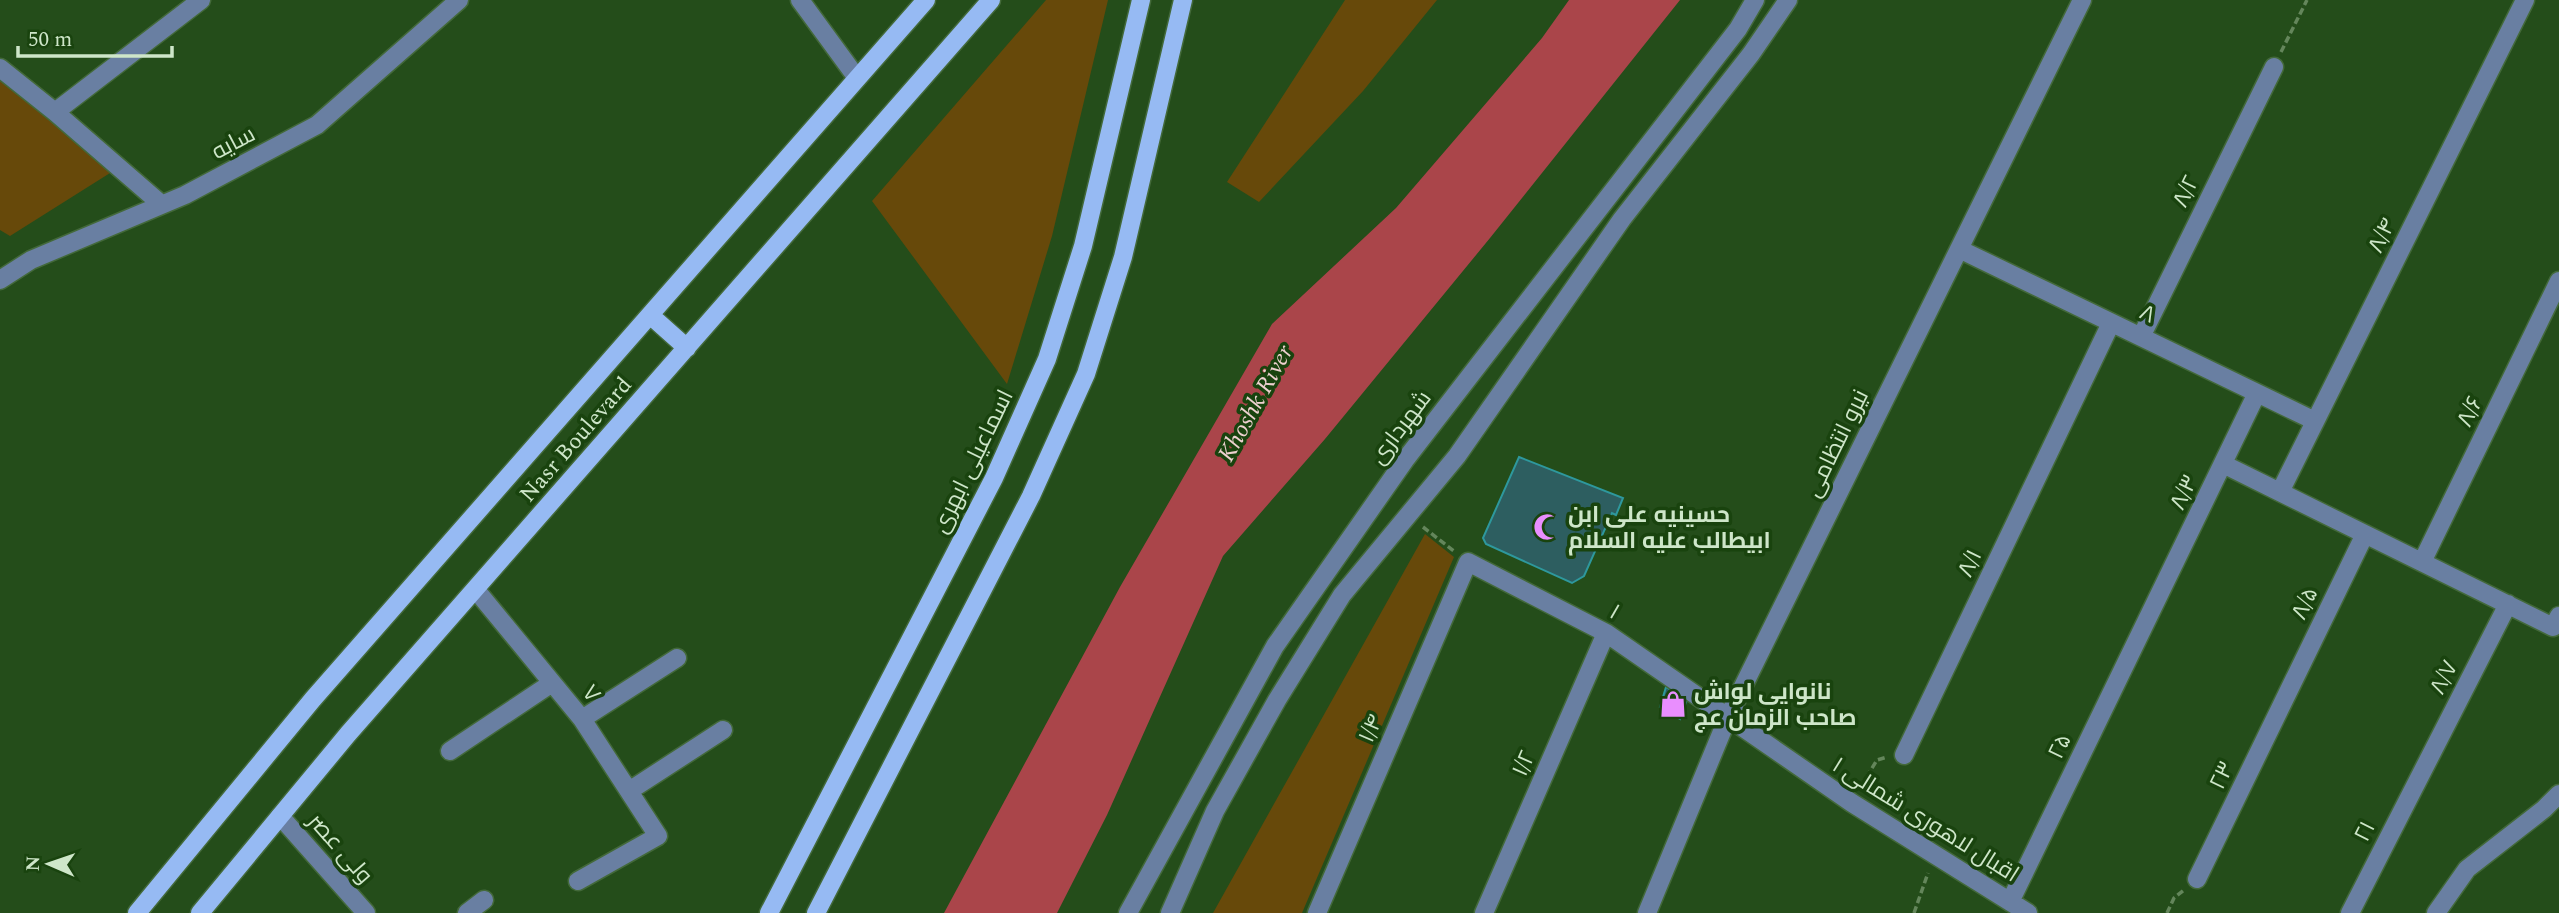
<svg xmlns="http://www.w3.org/2000/svg" width="2559" height="913" font-family="Spectral,Cairo,serif">
  <style>
    .green { fill: #67490a }
    .water { fill: #aa454a }
    .building { fill: #2d5e60; stroke: #2e989d; stroke-width: 2 }
    .lines { fill: none; stroke-linecap: round; stroke-linejoin: round }
    .minor-casing { stroke: #43693a; stroke-width: 21 }
    .major-casing { stroke: #43693a; stroke-width: 21 }
    .path { stroke: #64865b; stroke-width: 3.5; stroke-dasharray: 7 3.5; stroke-linecap: butt }
    .minor { stroke: #697fa2; stroke-width: 18 }
    .major { stroke: #96baf3; stroke-width: 18 }
    .labels { text-anchor: middle; stroke-width: 7; stroke-linejoin: round; paint-order: stroke }
    .street-label { font-size: 23px; fill: #cee6c9; stroke: #19430e }
    .poi-label { font-size: 23px; font-weight: bold; fill: #cee6c9; stroke: #19430e; text-anchor: start }
    .water-label { font-size: 24px; font-style: italic; fill: #eed1d0; stroke: #19430e }
  </style>
  <rect width="100%" height="100%" fill="#244d1a"/>
  <!-- green -->
  <path class="green" d="M1046,0h62l-56,236 -45,148 -135,-183z
    M1345,0h92l-74,91 -104,111 -32,-20z
    M0,73l118,95 -108,68 -10,-6z
    M1425,534l29,23 -152,356h-89z"/>
  <!-- water -->
  <path class="water" d="M1569,0h111l-190,238 -165,201 -102,117 -116,259 -50,98h-113l176,-326 152,-263 124,-116 146,-170z"/>
  <!-- building -->
  <path class="building" d="M1519,457l104,41 -7,17 -4,-2 -28,63 -12,7 -86,-39 -3,-6z
    M1666,687l21,13 -7,19 -20,-12z"/>
  <g class="lines">
    <defs>
      <path id="minor" d="M800,0l57,78
        M0,68l55,44 106,92
        M55,112l146,-112
        M1959,249l356,172
        M0,280l31,-20 154,-65 132,-70 142,-125
        M2141,337l133,-270
        M2223,464l330,163 6,-11
        M2280,492l245,-492
        M2422,562l137,-281
        M476,590l106,129 76,117 -80,45
        M582,719l95,-61
        M450,751l102,-68
        M1904,755l207,-432
        M629,791l94,-61
        M280,816l86,97
        M2197,879l168,-345
        M2010,902l247,-509
        M467,913l17,-13
        M1128,913l147,-267 130,-186 333,-431 17,-29
        M1170,913l45,-102 62,-111 65,-105 115,-139 165,-237 129,-165 37,-54
        M1317,913l151,-351 138,71 246,170 176,110
        M1484,913l122,-280
        M1647,913l81,-196 354,-717
        M2350,913l158,-309
        M2436,913l31,-44 77,-60 15,-15"/>
      <path id="major" d="M650,315l37,33
        M137,913l176,-214 613,-699
        M200,913l148,-179 643,-734
        M769,913l225,-435 53,-119 36,-113 58,-246
        M816,913l215,-417 55,-122 37,-117 60,-257"/>
    </defs>
    <!-- minor casing -->
    <use href="#minor" class="minor-casing"/>
    <!-- major casing -->
    <use href="#major" class="major-casing"/>
    <!-- path -->
    <path class="path" d="M2281,52l26,-52
      M1423,527l32,25
      M1861,786l16,-26 10,-3
      M1914,913l14,-40
      M2167,913l7,-15 10,-8"/>
    <!-- minor -->
    <use href="#minor" class="minor"/>
    <!-- major -->
    <use href="#major" class="major"/>
  </g>
  <!-- icons -->
  <defs>
    <symbol id="mosque-bare" viewBox="-9 -9 18 18"><path d="M3.5-4.9A6 6 0 1 0 3.5 4.9A5 5 0 1 1 3.5-4.9Z" fill="#e98efe" stroke="#19430e" stroke-width="2.5" paint-order="stroke"/></symbol>
    <symbol id="shop-bare" viewBox="-9 -9 18 18"><path d="M-5-2.5h2.3a2.7 3.5 0 0 1 5.4 0H5L5.5 6h-11ZM-1.5-2.5h3a1.5 2.3 0 0 0-3 0Z" fill="#e98efe" stroke="#19430e" stroke-width="2.5" paint-order="stroke"/></symbol>
  </defs>
  <g fill-rule="evenodd">
    <use href="#mosque-bare" x="1528" y="508" width="38" height="38"/>
    <use href="#shop-bare" x="1654" y="685" width="38" height="38"/>
  </g>
  <g class="labels">
    <!-- street labels -->
    <g class="street-label">
      <text transform="translate(233 142) rotate(-28)" y="8">سایه</text>
      <text transform="translate(2185 191) rotate(-64)" y="8">۸/۲</text>
      <text transform="translate(2381 235) rotate(-64)" y="8">۸/۴</text>
      <text transform="translate(2148 313) rotate(26)" y="8">۸</text>
      <text transform="translate(2469 411) rotate(-64)" y="8">۸/۶</text>
      <text transform="translate(1400 427) rotate(-53)" y="8">شهرداری</text>
      <text transform="translate(575 439) rotate(-49)" y="8">Nasr Boulevard</text>
      <text transform="translate(1836 443) rotate(-64)" y="8">نیرو انتظامی</text>
      <text transform="translate(972 461) rotate(-64)" y="8">اسماعیلی ابهری</text>
      <text transform="translate(2183 492) rotate(-64)" y="8">۸/۳</text>
      <text transform="translate(1969 563) rotate(-64)" y="8">۸/۱</text>
      <text transform="translate(2304 603) rotate(-64)" y="8">۸/۵</text>
      <text transform="translate(1615 611) rotate(30)" y="8">۱</text>
      <text transform="translate(2443 677) rotate(-63)" y="8">۸/۷</text>
      <text transform="translate(592 693) rotate(51)" y="8">۷</text>
      <text transform="translate(1370 728) rotate(-67)" y="8">۱/۴</text>
      <text transform="translate(2059 746) rotate(-64)" y="8">۲۵</text>
      <text transform="translate(1523 763) rotate(-66)" y="8">۱/۲</text>
      <text transform="translate(2221 775) rotate(-64)" y="8">۲۳</text>
      <text transform="translate(1926 819) rotate(32)" y="8">اقبال لاهوری شمالی ۱</text>
      <text transform="translate(2364 831) rotate(-63)" y="8">۲۱</text>
      <text transform="translate(341 848) rotate(49)" y="8">ولی عصر</text>
    </g>
    <!-- poi labels -->
    <g class="poi-label">
      <text x="1568" y="522">حسینیه علی ابن<tspan x="1568" dy="26">ابیطالب علیه السلام</tspan></text>
      <text x="1694" y="699">نانوایی لواش<tspan x="1694" dy="26">صاحب الزمان عج</tspan></text>
    </g>
    <!-- water labels -->
    <g class="water-label">
      <text transform="translate(1255 403) rotate(-61)" y="8">Khoshk River</text>
    </g>
  </g>
  <!-- north arrow -->
  <g transform="translate(49 864) rotate(272)" stroke="#19430e" stroke-width="5" paint-order="stroke">
  <path d="M0-5L12 26L0 18L-12 26Z" fill="#cee6c9"/>
  <text y="-10" font-size="19" font-weight="bold" text-anchor="middle" fill="#cee6c9">N</text>
  </g>
  <!-- scale -->
  <path d="M18 46v10h154v-10" fill="none" stroke="#cee6c9" stroke-width="3.5"/>
  <text x="28" y="46" font-size="21" fill="#cee6c9" stroke="#19430e" stroke-width="5" paint-order="stroke">50 m</text>
</svg>
